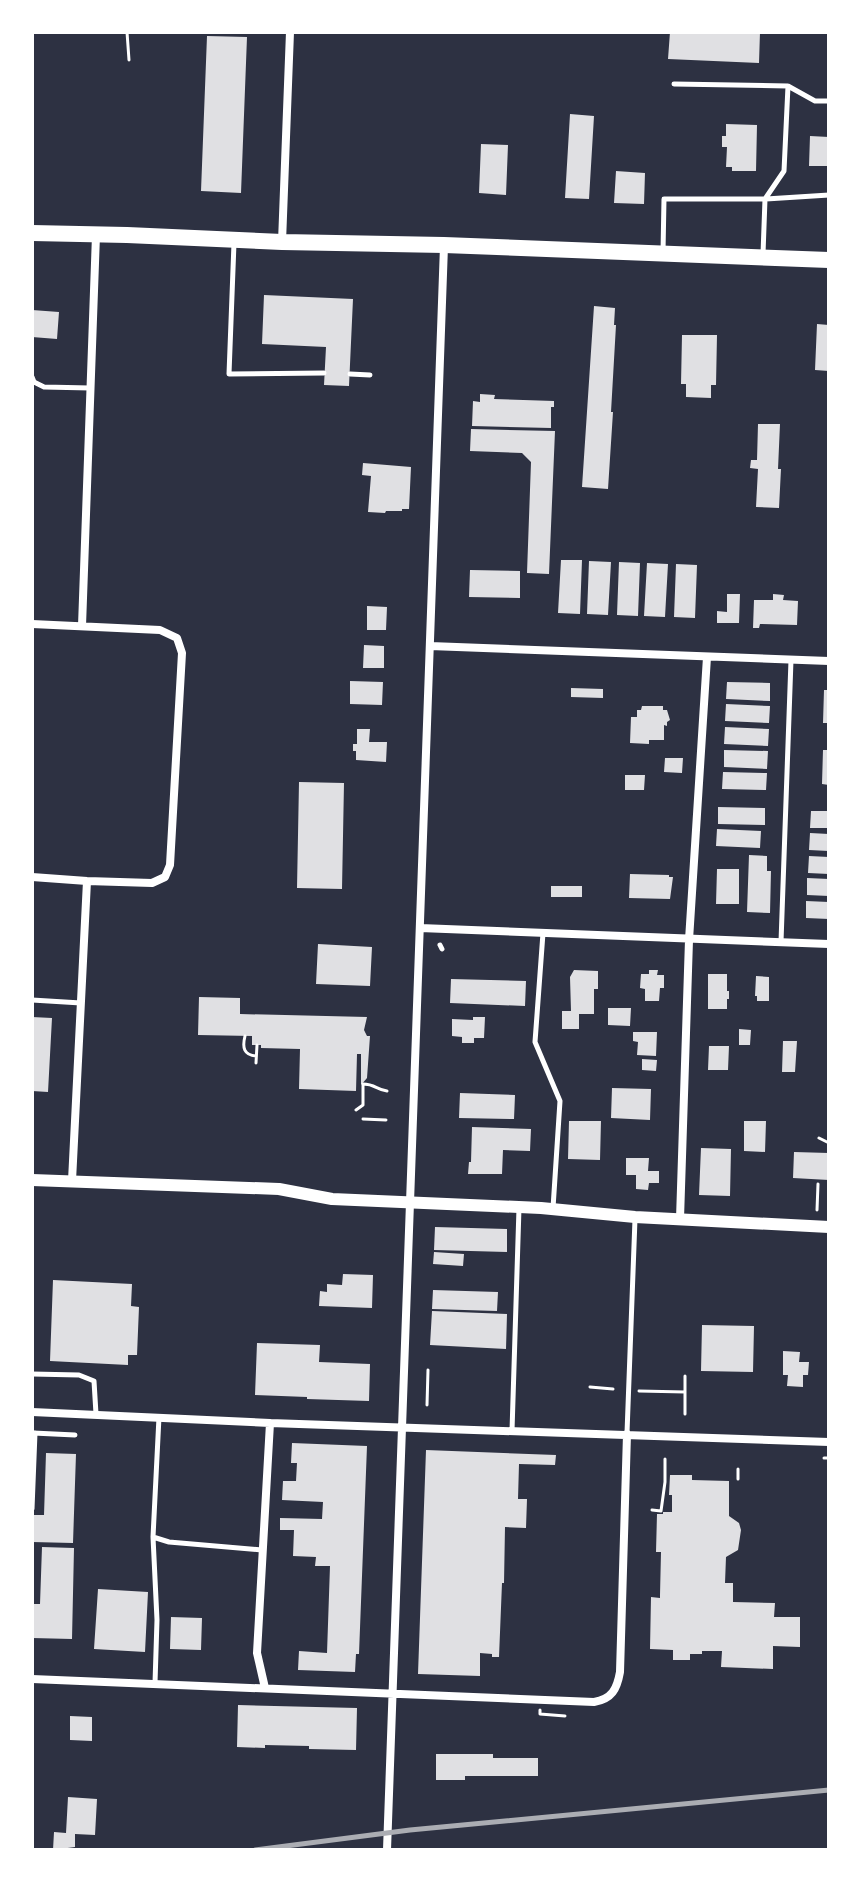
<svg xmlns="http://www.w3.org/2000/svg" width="861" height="1882" font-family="Barlow,sans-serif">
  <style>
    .building { fill: #e0e0e3 }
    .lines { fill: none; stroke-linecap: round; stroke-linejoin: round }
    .path { stroke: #fff; stroke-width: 3 }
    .service { stroke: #fff; stroke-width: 5 }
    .minor { stroke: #fff; stroke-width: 8 }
    .tertiary { stroke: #fff; stroke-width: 12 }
    .primary { stroke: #fff; stroke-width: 16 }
    .rail { stroke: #abadb3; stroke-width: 5 }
  </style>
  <rect width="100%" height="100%" fill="#2d3142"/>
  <!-- building -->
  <path class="building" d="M670,32h90l-1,31 -91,-4z
    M207,36l40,1 -6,156 -40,-2z
    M570,114l24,2 -5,83 -24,-1z
    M726,124l31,1 -1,46h-24v-4h-6l1,-20h-5v-11h4z
    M810,136l19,1v29h-20z
    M481,144l27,1 -2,50 -27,-2z
    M616,171l29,2 -1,31 -30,-1z
    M264,295l89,4 -4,87 -25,-1 2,-38 -64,-3z
    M594,306l21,2 -1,17h2l-5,87h2l-5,77 -26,-2z
    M32,310l27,2 -2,27 -25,-2z
    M817,324l12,1v46l-14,-1z
    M682,335h35l-1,50h-5v13l-25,-1v-13h-5z
    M480,394l15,1 -1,4 60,2v6h-3v21l-79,-2 1,-25 7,1z
    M758,424h22l-2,45h3l-2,39 -23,-1 2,-38 -8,-1 1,-8h6z
    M471,429l84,2 -6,143 -22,-1 4,-111 -9,-9 -52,-2z
    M363,463l48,4 -2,42h-7v2h-16l-1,2 -17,-1 3,-36 -9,-1z
    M561,560h21l-2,54 -22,-1z
    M589,561l22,1 -3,53 -21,-1z
    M619,562l21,1 -2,53 -21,-1z
    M647,563l21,1 -3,53 -21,-1z
    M676,564l21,1 -2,53 -21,-1z
    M470,570l50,1v27l-51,-1z
    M727,594h13l-1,29h-22v-12l10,1z
    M773,594l11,1 -1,5 15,1 -1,24 -37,-1 -1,4h-6l1,-28h19z
    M367,606l20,1 -1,23h-19z
    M364,645l20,1v22h-21z
    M350,681l33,1 -1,23 -32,-1z
    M727,682l43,1v18l-44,-2z
    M571,688l32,1v9l-32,-1z
    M824,690h5v33h-6z
    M726,704l44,2 -1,17 -44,-2z
    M642,706h21v4h4l3,10 -3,2v4l-3,-1v15h-15v4l-19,-1 1,-26h6v-7h4z
    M725,727l44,2 -1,17 -44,-2z
    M357,729h13l-1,13h18l-1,20 -30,-2v-9h-3v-7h4z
    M724,750l44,1 -1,18 -43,-2z
    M823,750h6v35l-7,-1z
    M665,758h18l-1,15 -18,-1z
    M723,772l44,1 -1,17 -44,-1z
    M625,775h20l-1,15h-19z
    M299,782l45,1 -2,106 -45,-1z
    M718,807l47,1v17l-47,-1z
    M811,811h18v17h-19z
    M717,829l44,2 -1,17 -44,-2z
    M810,833l19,1v17l-20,-1z
    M749,855l18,1v15h4l-1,42 -23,-1z
    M809,856l20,1v17l-21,-1z
    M717,869h22v35h-23z
    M630,874l39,1v2h4l-3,22 -41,-1z
    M807,878l22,1v17l-22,-1z
    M551,886h31v11h-31z
    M806,901l23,1v17l-23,-1z
    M318,944l54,3 -2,39 -54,-2z
    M574,970l24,1v18h-4v25h-15v15h-17v-18h9l-1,-34z
    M649,970h9l-1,5h7v13h-4l-1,13h-14v-12l-5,-1 1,-14h8z
    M708,974h19v17h2v8h-2v10h-19z
    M756,976l13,1v24h-12v-5h-2z
    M451,979l75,2 -1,25 -75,-3z
    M199,997l41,1v16l127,3 -3,13 3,6h3l-3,42 -6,7v-31h-4l-1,37 -57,-2 1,-40 -39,-1v-3h-9v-9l-54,-1z
    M608,1008h23l-1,18 -22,-1z
    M32,1017l20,1 -4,74 -16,-1z
    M473,1017h12l-1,21h-10v5h-12v-6l-10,-1v-17l21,1z
    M739,1029l12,1 -1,15h-11z
    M633,1032h24l-1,24 -19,-1 1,-13 -5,-1z
    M783,1041h14l-2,31h-13z
    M709,1046h20l-1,24h-20z
    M642,1059l15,1 -1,11 -14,-1z
    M612,1088l39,1 -1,31 -39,-2z
    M460,1093l55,2 -1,24 -55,-1z
    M569,1121h32l-1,39 -32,-1z
    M744,1121h22l-1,31 -21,-1z
    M472,1127l59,2 -1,22 -27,-1 -1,24h-34l1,-12h2z
    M701,1148l30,1 -1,47 -31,-1z
    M794,1152l35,1v27l-36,-2z
    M626,1158h23l-1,13h11v12h-10l-1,7 -12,-1v-14h-10z
    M435,1227l72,2v23l-73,-2z
    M434,1252l30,2 -1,12 -30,-2z
    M343,1274l30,1 -1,33 -53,-2 1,-15 7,1v-8l15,1z
    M53,1280l79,4 -1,22 8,1 -2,48h-9v10l-78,-4z
    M433,1290l65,2 -1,19 -65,-2z
    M432,1311l75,3 -1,35 -76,-4z
    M702,1325l52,1 -1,46 -52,-1z
    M257,1343l63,2 -1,17 51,2 -1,37 -62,-2v-2l-52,-2z
    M783,1351l17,1 -1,10h10l-1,13h-5v12l-16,-1 1,-11h-5z
    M292,1443l75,3 -8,208h-3l-1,18 -57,-2 1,-19 28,2 3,-87h-15l1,-9 -23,-1 1,-26h-14v-12l42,1 1,-17 -41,-2 1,-19h13l1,-18h-6z
    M426,1450l130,5 -1,10 -36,-1 -1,35h9l-1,29 -21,-1 -1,56h-2l-3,74h-7v-3l-12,-1v23l-62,-2z
    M46,1453l30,1 -3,89 -41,-1v-27h12z
    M670,1475h22v5l37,1v35l10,7 2,7 -3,20 -12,7 -1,26h8v19l42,1 -1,14h26v30l-27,-1v23l-52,-2 1,-16h-20v3h-12v6h-17v-10l-23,-1 1,-52 9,1v-3l1,-43h-5l1,-38h6v-2h9v-17h-3z
    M42,1547l32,1 -2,91 -40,-1v-34h8z
    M98,1589l50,3 -3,60 -51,-3z
    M171,1617l31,1 -1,32 -31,-1z
    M238,1705l119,3 -1,42 -47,-1v-3l-44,-1v3l-28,-1z
    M70,1716l22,1v24l-22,-1z
    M436,1754h57v4h45v18h-73v4h-29z
    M68,1797l29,2 -2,36 -20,-1v13l-22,3 1,-18 12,1z"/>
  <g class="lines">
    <!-- path -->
    <path class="path" d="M127,32l2,28
      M245,1036c-3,12 -1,19 11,20
      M256,1063l1,-18
      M356,1110l7,-5v-21c12,0 14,6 24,7
      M363,1119l23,1
      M819,1138l10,5
      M817,1210l1,-26
      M590,1387l23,2
      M639,1391l46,1v22
      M685,1392v-16
      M427,1405l1,-35
      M824,1458h5
      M738,1479v-10
      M652,1510l9,1 4,-29v-23
      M540,1710v4l25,2"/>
    <!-- service -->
    <path class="service" d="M674,84l114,2 -4,85 -19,28
      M788,86l27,15h14
      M766,199l63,-4
      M234,243l-5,131 95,-1
      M663,252l1,-53h101l-2,55
      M350,374l20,1
      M32,377l2,5 10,5 46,1
      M543,933l-8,109 25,59 -7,107
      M781,942l10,-282
      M440,945l2,4
      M32,1000l49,3
      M32,1374l47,1 15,6 2,33
      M159,1417l-6,120 16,5 93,8
      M512,1431l7,-223
      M33,1433l42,2
      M627,1433l8,-214
      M32,1509l3,-76
      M153,1537l4,83 -2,63"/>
    <!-- minor -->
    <path class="minor" d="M282,242l8,-210
      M32,624l128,6 17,8 5,15 -12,212 -5,12 -13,6 -65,-2 -55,-4
      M82,626l14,-391
      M430,646l399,15
      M420,928l409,16
      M72,1181l15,-300
      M680,1219l9,-279 18,-283
      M32,1412l238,11 559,19
      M32,1679l562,23c18,-3 23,-13 26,-30l7,-238
      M265,1688l-8,-35 13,-230
      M387,1850l57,-1604"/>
    <!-- tertiary -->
    <path class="tertiary" d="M32,1180l247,9 53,10 209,9 94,9 194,10"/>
    <!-- primary -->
    <path class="primary" d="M32,233l95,2 155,7 162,3 385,15"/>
    <!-- rail -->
    <path class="rail" d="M255,1850l155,-20 419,-40"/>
  </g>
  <!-- border -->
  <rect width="861" height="1882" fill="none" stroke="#ffffff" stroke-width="68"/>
</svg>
